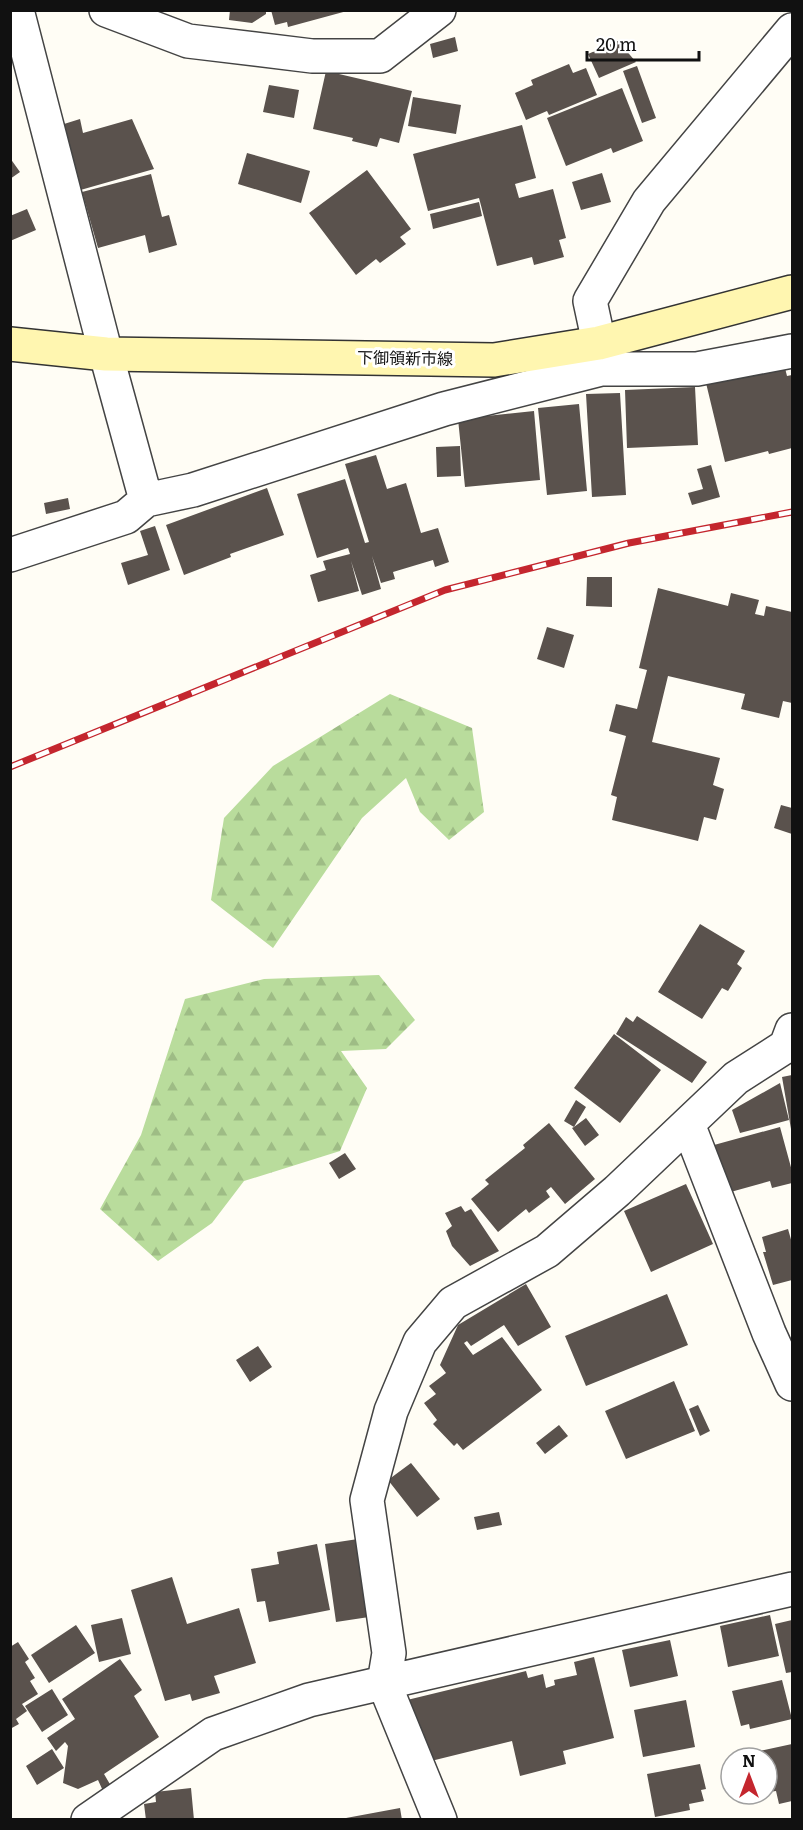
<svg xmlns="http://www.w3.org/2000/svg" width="803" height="1830" font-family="Literata,'Noto Sans JP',serif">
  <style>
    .forest { fill: url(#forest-firs) }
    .building { fill: #5a524d }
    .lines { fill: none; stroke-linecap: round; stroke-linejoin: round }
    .minor-casing { stroke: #444; stroke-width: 36 }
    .tertiary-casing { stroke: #444; stroke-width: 36 }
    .secondary-casing { stroke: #333; stroke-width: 36 }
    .minor { stroke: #fff; stroke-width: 33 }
    .tertiary { stroke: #fff; stroke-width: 33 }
    .secondary { stroke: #fff6b0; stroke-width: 33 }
    .rail-casing { stroke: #c4262e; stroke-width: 7 }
    .rail { stroke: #fff; stroke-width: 4.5; stroke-dasharray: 14; stroke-linecap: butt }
    .labels { text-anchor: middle; stroke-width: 6; stroke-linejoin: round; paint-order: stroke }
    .street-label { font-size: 16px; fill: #111; stroke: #fff }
  </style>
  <defs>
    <pattern id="forest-firs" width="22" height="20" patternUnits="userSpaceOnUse" patternTransform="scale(1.5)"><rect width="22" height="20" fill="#b9dc9c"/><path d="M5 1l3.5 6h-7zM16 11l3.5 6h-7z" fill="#9ebc85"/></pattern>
  </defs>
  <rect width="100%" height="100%" fill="#fffdf5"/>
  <!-- forest -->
  <path class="forest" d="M390,694l82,34 12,84 -35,28 -29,-28 -14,-34 -44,40 -89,130 -62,-48 13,-82 49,-52z
    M379,975l36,45 -29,29 -45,2 26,37 -27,63 -96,30 -32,42 -54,38 -58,-52 41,-74 44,-136 79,-20z"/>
  <!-- building -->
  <path class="building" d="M230,10h36v4l-14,9 -23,-3z
    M271,10h76v1l-59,16 -1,-5 -12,3z
    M455,37l3,14 -25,7 -3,-14z
    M618,41l18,21 -37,16 -11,-24z
    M569,64l4,9 13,-5 11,27 -48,20 -2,-4 -21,9 -11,-27 18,-8 -2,-5z
    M637,66l19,52 -14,5 -19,-52z
    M326,71l86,20 -13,52 -19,-5 -3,9 -25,-6 1,-3 -40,-9z
    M269,85l30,5 -5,28 -31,-6z
    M622,88l21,53 -30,12 -2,-5 -45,18 -19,-48z
    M413,97l48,8 -5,29 -48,-8z
    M80,119l3,14 49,-14 22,50 -77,22 -16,-59 4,-1 -1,-7z
    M522,125l14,53 -21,6 4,14 34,-9 13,49 -7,2 5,17 -30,8 -2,-8 -35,9 -18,-68 -51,13 -15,-57z
    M247,153l63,18 -9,32 -63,-19z
    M10,158l10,14 -10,7z
    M367,170l44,59 -11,8 6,7 -26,19 -4,-4 -20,16 -47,-62z
    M602,173l9,29 -30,8 -9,-28z
    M151,174l11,43 7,-2 8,30 -28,8 -4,-18 -47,13 -16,-56z
    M479,202l3,14 -49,13 -3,-15z
    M27,209l9,21 -26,11v-25z
    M784,364l3,12 5,-1v73l-23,6 -1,-3 -43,11 -19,-79z
    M695,387l3,58 -71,3 -2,-58z
    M620,393l6,102 -34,2 -6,-103z
    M579,404l8,87 -40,4 -9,-87z
    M534,411l6,69 -75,7 -7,-68z
    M460,446l1,30 -24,1 -1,-30z
    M376,455l11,34 19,-6 15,50 17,-5 11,34 -14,5 -2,-7 -40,12 2,7 -14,4 -9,-27 9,33 -19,6 -11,-34 8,30 -41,11 -8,-27 16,-5 -3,-9 27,-7 -2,-6 -31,10 -20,-64 48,-15 20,64 4,-1 -24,-78z
    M711,465l9,32 -28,8 -4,-12 15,-4 -6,-20z
    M267,488l17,47 -54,19 1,3 -47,18 -18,-50z
    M68,498l2,11 -24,5 -2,-11z
    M155,526l15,44 -42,15 -7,-22 27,-8 -8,-24z
    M587,577h25v30l-26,-1z
    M658,588l70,18 3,-13 28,7 -4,14 9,2 2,-10 26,6v91l-9,-2 -4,17 -38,-9 4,-15 -77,-18 -16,66 68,16 -7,27 11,4 -8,31 -12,-3 -6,24 -86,-21 5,-23 -6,-2 15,-59 -17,-5 7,-27 21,5 10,-39 -8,-2z
    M547,627l27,8 -10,33 -27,-9z
    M781,805l11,3v26l-18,-6z
    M700,924l45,27 -8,13 5,4 -14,23 -6,-3 -20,31 -44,-27z
    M637,1016l70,46 -15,21 -76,-49 10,-17 7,5z
    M614,1034l47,36 -41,53 -46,-35z
    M792,1075v54h-1l-9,-52z
    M780,1083l9,37 -49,13 -8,-23z
    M576,1100l10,7 -12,20 12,-9 13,17 -14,11 -13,-18 2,-1 -10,-6z
    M549,1123l46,56 -30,25 -14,-17 -5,4 4,6 -21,16 -3,-4 -28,23 -27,-33 18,-15 -4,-4 40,-32 -2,-3z
    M780,1127l12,44v12l-20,5 -2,-7 -43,12 -13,-48z
    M345,1153l11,16 -17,10 -10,-16z
    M686,1184l27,60 -62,28 -27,-61z
    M461,1206l4,6 6,-3 28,42 -29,15 -18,-20 -6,-15 6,-5 -7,-13z
    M788,1229l4,14v37l-19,5 -10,-33h3l-4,-15z
    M526,1284l25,43 -33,19 -14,-21 -33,21 -4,-5 -3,2 9,12 29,-18 40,53 -79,60 -6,-7 -3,3 -21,-22 4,-4 -13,-17 12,-9 -7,-8 17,-13 -6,-8 18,-40z
    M667,1294l21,51 -102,41 -21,-50z
    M258,1346l14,21 -22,15 -14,-22z
    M674,1381l21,50 -69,28 -21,-48z
    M698,1405l12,26 -10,5 -11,-27z
    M559,1425l9,11 -23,18 -9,-11z
    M411,1463l29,36 -23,18 -29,-37z
    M499,1512l3,13 -25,5 -3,-13z
    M358,1539l11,78 -33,5 -11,-78z
    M317,1544l13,66 -61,12 -4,-21 -8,1 -6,-33 28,-5 -2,-12z
    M172,1577l15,47 52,-16 17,55 -42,13 6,17 -28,8 -2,-7 -25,7 -34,-111z
    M770,1615l9,41 -51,11 -8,-41z
    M122,1618l9,36 -32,8 -8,-37z
    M792,1620v52l-6,1 -11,-49z
    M76,1625l19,28 -46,30 -18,-28z
    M670,1640l8,36 -48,11 -8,-37z
    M18,1642l11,17 -4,3 10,16 -5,3 8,13 -16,10 5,7 -11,8 3,5 -9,5v-82z
    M594,1657l20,81 -51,13 3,13 -46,12 -8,-35 -81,20 -8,-29 -7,2 -9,-34 119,-29 2,7 15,-4 3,14 9,-3 -1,-5 23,-5 -3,-13z
    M120,1659l22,31 -8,6 25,41 -55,37 7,12 -8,5 -5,-11 -20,9 -15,-6 5,-37 -3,-4 -9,9 -9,-13 28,-19 -13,-20z
    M782,1680l10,39 -42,10 -1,-5 -8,2 -9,-35z
    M52,1689l16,26 -26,17 -17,-26z
    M686,1700l9,47 -52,10 -9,-47z
    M792,1744v57l-13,3 -3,-13 -7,1 -2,-6v-28h-21l-1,-4z
    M52,1749l12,19 -27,17 -11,-19z
    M700,1764l6,25 -5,1 3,11 -15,3 1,6 -35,7 -8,-43z
    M191,1788l3,32h-48l-2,-16 12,-2 -1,-10z
    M400,1808l2,12h-56v-2z"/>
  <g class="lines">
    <defs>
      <path id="minor" d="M106,10l82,31 124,15h68l59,-46
        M601,369h96l95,-18
        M146,500l47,-10 251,-81 157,-40 -2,-26 -9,-42 59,-100 143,-171
        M10,555l116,-38 20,-17 -40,-146
        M688,1124l81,209 23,51
        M88,1820l125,-86 96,-34 483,-111
        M440,1820l-56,-137 5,-30 -22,-153 24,-89 29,-69 33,-39 94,-52 70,-60 119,-113 50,-32 6,-16"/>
      <path id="tertiary" d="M17,10l89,344"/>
      <path id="secondary" d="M10,344l96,10 388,6 105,-17 193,-51"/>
    </defs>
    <!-- minor casing -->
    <use href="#minor" class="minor-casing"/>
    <!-- tertiary casing -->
    <use href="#tertiary" class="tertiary-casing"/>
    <!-- secondary casing -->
    <use href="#secondary" class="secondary-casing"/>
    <!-- minor -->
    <use href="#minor" class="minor"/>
    <!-- tertiary -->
    <use href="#tertiary" class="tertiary"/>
    <!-- secondary -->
    <use href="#secondary" class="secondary"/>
    <defs>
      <path id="rail" d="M10,767l435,-177 184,-47 163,-31"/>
    </defs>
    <!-- rail casing -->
    <use href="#rail" class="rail-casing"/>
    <!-- rail -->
    <use href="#rail" class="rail"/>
  </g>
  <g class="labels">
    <!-- street labels -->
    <g class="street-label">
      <text transform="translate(405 358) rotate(1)" y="6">下御領新市線</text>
    </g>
  </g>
  <!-- border -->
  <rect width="803" height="1830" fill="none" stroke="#111111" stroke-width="24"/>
  <!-- north arrow -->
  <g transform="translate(749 1776)"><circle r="28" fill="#ffffff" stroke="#a0a0a0" stroke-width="1.5"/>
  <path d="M0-4.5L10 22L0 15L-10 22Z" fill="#c4262e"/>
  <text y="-9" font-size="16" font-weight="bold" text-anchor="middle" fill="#111111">N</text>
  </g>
  <!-- scale -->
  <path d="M587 51v9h112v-9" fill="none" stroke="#111111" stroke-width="3"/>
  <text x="596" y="51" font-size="18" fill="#111111" stroke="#ffffff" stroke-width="4.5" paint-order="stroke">20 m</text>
</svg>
